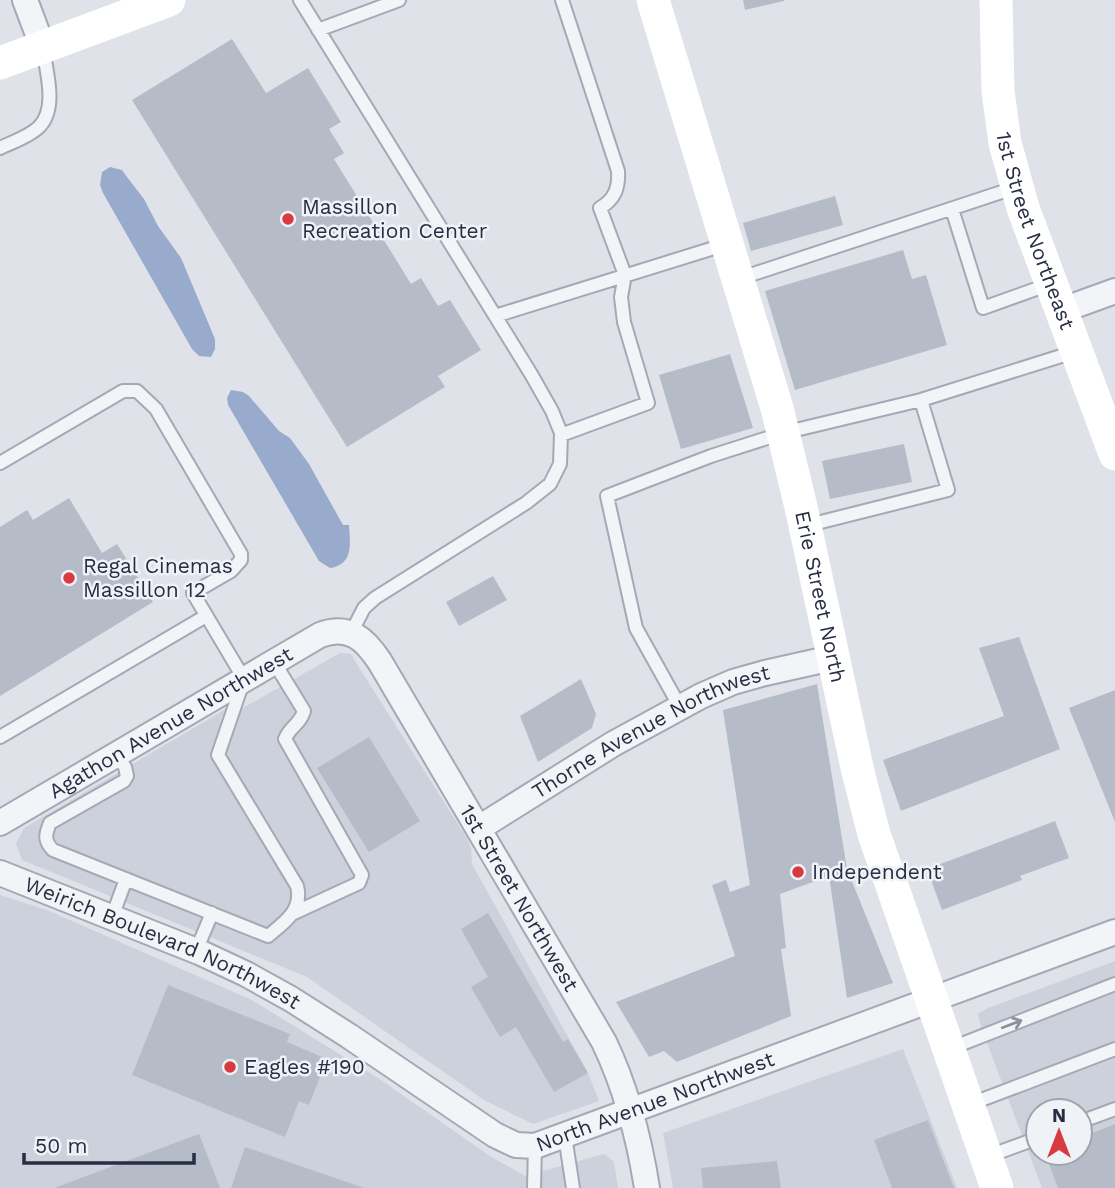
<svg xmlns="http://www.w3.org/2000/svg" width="1115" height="1188" font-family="'Work Sans',sans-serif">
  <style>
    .built { fill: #cdd1dc; fill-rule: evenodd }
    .water { fill: #98abcd }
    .building { fill: #b6bbc8 }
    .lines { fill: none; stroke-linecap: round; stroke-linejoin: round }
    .lane-casing { stroke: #a5a8b5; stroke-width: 16 }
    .street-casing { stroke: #a5a8b5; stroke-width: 28 }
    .lane { stroke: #f3f4f8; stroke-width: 12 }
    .street { stroke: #f3f4f8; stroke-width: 24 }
    .secondary { stroke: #fff; stroke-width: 33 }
    .oneway { stroke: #8d919e }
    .poi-dot { fill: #d93a40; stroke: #eff2f7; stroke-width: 2.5 }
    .labels { text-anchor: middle; stroke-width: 5; stroke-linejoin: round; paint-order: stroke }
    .poi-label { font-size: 21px; fill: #272e43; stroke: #eff2f7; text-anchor: start }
    .street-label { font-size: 21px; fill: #272e43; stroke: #eff2f7 }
  </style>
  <rect width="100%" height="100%" fill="#e0e2ea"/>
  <!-- built -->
  <path class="built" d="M340,653l11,1 4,7 113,179 3,8 1,16 116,209 11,28 -66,23 -49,-24 -177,-123 -285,-117 -6,-17 8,-15 202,-119 -6,12z
    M0,895l47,15 205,90 126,78 112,78 35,20 79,-22 10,8 4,26h-618z
    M1115,961v227h-73l-61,-161 -3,-13 10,-6zM1038,1111h42v42h-42z
    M903,1049l54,139h-284l-10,-55z"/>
  <!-- water -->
  <path class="water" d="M110,167l12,3 5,7 17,22 14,27 23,32 34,81v10l-4,8 -12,-1 -7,-7 -89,-156 -3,-8 2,-13z
    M231,390l12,2 6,4 30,35 11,7 19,26 34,61h6c1,19 5,39 -19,43l-11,-7 -91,-156 -1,-7z"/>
  <!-- building -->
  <path class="building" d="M743,0h41v1l-39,9z
    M232,39l34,54 42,-25 33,54 -12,7 15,24 -10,6 77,125 10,-6 17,28 12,-6 31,50 -43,26 7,11 -98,60 -215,-347z
    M835,196l8,29 -92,26 -8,-28z
    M903,250l9,29 14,-4 21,70 -152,45 -30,-99z
    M730,354l23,74 -72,21 -22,-74z
    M904,444l8,38 -82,17 -8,-38z
    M69,498l33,55 15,-9 36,58 -153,94v-169l27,-17 6,10z
    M493,576l14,24 -48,26 -13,-24z
    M1019,637l41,112 -159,62 -18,-51 121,-44 -25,-68z
    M581,679l15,35 -4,14 -54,34 -18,-46z
    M817,684l30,185 46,114 -46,15 -18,-122 -49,18 6,54 -5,1 10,67 -114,46 -13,-11 -15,6 -33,-55 119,-46 -23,-71 14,-5 4,12 20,-7 -27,-175z
    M1115,690v132l-46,-114z
    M369,737l51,84 -51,31 -52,-84z
    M1055,821l14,37 -49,18 2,4 -80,30 -15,-41z
    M488,913l75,129 5,-3 20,34 -34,19 -38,-65 -16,10 -29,-50 17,-10 -27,-48z
    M168,985l122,49 -3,8 40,17 -18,46 -10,-4 -14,36 -153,-62z
    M928,1120l26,68h-62l-18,-48z
    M1115,1124v64h-57l-13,-35h35v-15z
    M199,1134l21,54h-166z
    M245,1147l119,41h-133z
    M777,1161l4,27h-78l-2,-20z"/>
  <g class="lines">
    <defs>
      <path id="lane" d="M300,0l231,374 21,37 9,22 -1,31 -10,20 -24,19 -151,95 -11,10 -13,25
        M318,30l81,-30
        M0,148c12,-6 29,-11 39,-21 19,-19 7,-56 4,-79
        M952,209l31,99 67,-24
        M738,279l279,-92
        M495,316l232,-72
        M921,400l153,-48
        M561,435l87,-32 -24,-81 -3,-25 4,-22 -25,-67c15,-9 19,-20 18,-37l-56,-171
        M0,463l123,-72h14l19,18 85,145v6l-10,11 -38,22 51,86 -26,76 79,131c6,24 -12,36 -29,50l-215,-86c-9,-9 -8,-15 -3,-27l74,-42 3,-5 -2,-9 -9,-12
        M274,662l30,49c-4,14 -14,15 -19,28l77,136 -3,8 -65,30
        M680,707l-44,-79 -29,-132 104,-40 72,-23 138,-33 27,90 -143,36
        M0,737l206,-121
        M112,917l14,-38
        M196,951l16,-38
        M949,1049l166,-65
        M968,1105l147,-56
        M1080,1122l35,-13
        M565,1136l8,52
        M986,1157l52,-19
        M534,1188l1,-42"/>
      <g id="street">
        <path d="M25,0l18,48"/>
        <path d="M1060,311l55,-20"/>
        <path id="s1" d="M0,823l320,-188c29,-11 45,4 60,27l224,380c22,46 35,95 43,146"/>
        <path id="s2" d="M479,828l134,-84 88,-48 32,-14 32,-9 67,-15"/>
        <path id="s3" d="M0,873l199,79 47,22 45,25 58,37 146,99 21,10 19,1 580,-214"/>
      </g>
    </defs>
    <!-- lane casing -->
    <use href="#lane" class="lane-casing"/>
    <!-- street casing -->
    <use href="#street" class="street-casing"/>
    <!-- lane -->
    <use href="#lane" class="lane"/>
    <!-- street -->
    <use href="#street" class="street"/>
    <!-- secondary -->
    <g class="secondary">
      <path id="s4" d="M653,0l124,408 24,99 57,265 16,62 123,354"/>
      <path id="s5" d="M996,0l2,91 7,52 18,65 92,246"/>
      <path d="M0,63l169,-63"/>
    </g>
  </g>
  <!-- one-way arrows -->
  <defs><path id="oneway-shaft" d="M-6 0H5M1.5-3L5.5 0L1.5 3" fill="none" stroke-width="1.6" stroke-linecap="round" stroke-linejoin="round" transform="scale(1.75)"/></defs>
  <use class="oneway" href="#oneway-shaft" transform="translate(1012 1024) rotate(-21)"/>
  <!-- markers -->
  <g class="poi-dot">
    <circle cx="288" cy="219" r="7"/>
    <circle cx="69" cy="578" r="7"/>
    <circle cx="798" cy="872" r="7"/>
    <circle cx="230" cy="1067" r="7"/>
  </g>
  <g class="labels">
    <!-- poi labels -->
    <g class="poi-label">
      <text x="302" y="214">Massillon<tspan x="302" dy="24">Recreation Center</tspan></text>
      <text x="83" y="573">Regal Cinemas<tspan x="83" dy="24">Massillon 12</tspan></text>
      <text x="812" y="879">Independent</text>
      <text x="244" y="1074">Eagles #190</text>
    </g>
    <!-- street labels -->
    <g class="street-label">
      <text dy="7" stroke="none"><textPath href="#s5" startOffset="236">1st Street Northeast</textPath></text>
      <text dy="7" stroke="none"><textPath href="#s4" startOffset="620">Erie Street North</textPath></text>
      <text dy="7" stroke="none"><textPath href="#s1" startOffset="198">Agathon Avenue Northwest</textPath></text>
      <text dy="7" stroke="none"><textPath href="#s2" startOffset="198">Thorne Avenue Northwest</textPath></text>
      <text dy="7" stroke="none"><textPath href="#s1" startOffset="718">1st Street Northwest</textPath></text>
      <text dy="7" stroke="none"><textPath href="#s3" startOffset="177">Weirich Boulevard Northwest</textPath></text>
      <text dy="7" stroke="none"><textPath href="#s3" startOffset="733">North Avenue Northwest</textPath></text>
    </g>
  </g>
  <!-- north arrow -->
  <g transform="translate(1059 1132)"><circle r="33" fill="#eff2f7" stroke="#9fa4af" stroke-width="2"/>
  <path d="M0-5L12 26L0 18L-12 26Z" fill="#d93a40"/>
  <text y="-10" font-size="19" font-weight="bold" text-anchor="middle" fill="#272e43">N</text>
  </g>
  <!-- scale -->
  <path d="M24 1153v10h170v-10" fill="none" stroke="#272e43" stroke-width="3.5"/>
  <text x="35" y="1153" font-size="21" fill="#272e43" stroke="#eff2f7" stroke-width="5" paint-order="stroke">50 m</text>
</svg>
